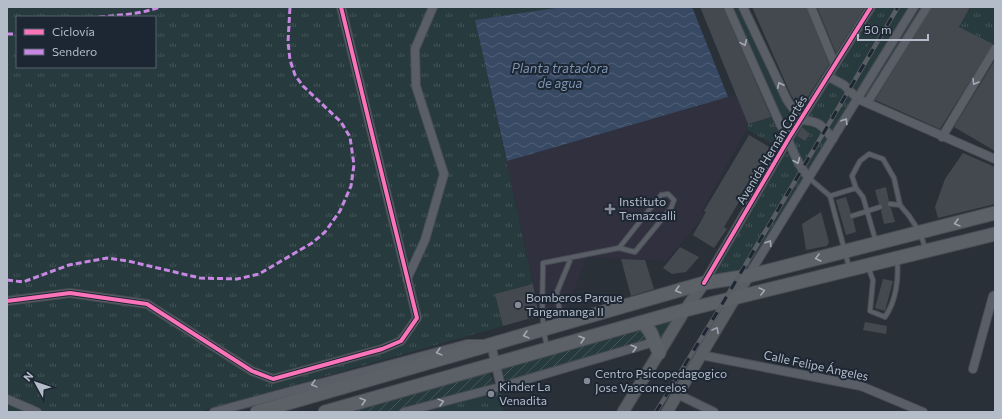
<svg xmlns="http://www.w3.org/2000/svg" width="1002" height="419" font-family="Commissioner,sans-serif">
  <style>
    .medical { fill: #31303e }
    .grass { fill: #273a3e }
    .park { fill: url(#park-tufts); fill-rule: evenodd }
    .garden { fill: url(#garden-furrows) }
    .water { fill: url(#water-waves) }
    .building { fill: #444950 }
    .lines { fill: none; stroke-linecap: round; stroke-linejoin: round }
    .lane-casing { stroke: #484c53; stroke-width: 6 }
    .street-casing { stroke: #484c53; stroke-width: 10 }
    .secondary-casing { stroke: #484c53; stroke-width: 13 }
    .primary-casing { stroke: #484c55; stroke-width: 15 }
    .lane { stroke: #5a5e66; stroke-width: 4 }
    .street { stroke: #5a5e66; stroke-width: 8 }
    .secondary { stroke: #595d64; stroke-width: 11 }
    .primary { stroke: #5c6168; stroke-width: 13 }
    .rail-casing { stroke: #595d64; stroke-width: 4.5 }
    .rail { stroke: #1d2633; stroke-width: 3; stroke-dasharray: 9; stroke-linecap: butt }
    .quiet { stroke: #c787e3; stroke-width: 3; stroke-dasharray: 6 3; stroke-linecap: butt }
    .cycleway-casing { stroke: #1d2633; stroke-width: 6 }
    .cycleway { stroke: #fb73b8; stroke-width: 4 }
    .oneway { stroke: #a2a9b5 }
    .oneway2 { stroke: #a2aab6 }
    .oneway3 { stroke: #9da4b0 }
    .poi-dot { fill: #848b96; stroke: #1d2633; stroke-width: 1.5 }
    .labels { text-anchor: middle; stroke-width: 4; stroke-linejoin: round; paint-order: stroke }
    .street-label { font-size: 12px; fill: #b4bcc9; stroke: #1d2633 }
    .poi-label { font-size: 12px; fill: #b4bcc9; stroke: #1d2633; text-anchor: start }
    .water-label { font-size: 13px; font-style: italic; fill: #7c92b1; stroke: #1d2633 }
  </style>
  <defs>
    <pattern id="park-tufts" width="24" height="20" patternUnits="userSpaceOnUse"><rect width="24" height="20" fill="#273a3e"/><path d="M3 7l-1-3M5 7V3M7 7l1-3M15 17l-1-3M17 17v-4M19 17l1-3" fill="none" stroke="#445559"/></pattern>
    <pattern id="garden-furrows" width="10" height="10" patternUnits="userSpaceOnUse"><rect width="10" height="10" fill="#273a3e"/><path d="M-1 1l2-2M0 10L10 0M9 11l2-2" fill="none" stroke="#445559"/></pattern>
    <pattern id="water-waves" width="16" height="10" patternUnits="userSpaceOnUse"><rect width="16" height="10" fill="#384963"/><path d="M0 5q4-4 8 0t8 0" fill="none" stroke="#526178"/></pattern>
  </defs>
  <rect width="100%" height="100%" fill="#2a3038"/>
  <!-- medical -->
  <path class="medical" d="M736,95l12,29 -1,5 -46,83 4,3 -39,46 -79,-4 -21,52 -25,7 -35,-155z"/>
  <!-- grass -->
  <path class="grass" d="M729,7h10l54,115 -7,12z
    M891,7h33l-55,91 -23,-16z"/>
  <!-- park -->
  <path class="park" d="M7,7h555l-87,13 58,264 -38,10 8,32 -305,86h-191zM17,17h138v50h-138z
    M875,7h16l-45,75 -12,-8z
    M970,7h25v33l-2,4 -34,-17z
    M830,79l28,20 -48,75 -6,-6 -12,-24 5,-8 8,5 5,-6 -9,-8z
    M771,117l13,27 -4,5 -33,-20 1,-5z
    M788,151l11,20 7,8 -58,92 -37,6z
    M675,319l-16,25 -9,-21z
    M501,387l2,25h-76z"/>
  <!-- garden -->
  <path class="garden" d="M645,327l6,16 -147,43 -4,-17z
    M487,366l7,18 -97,28h-60z"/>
  <!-- water -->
  <path class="water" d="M562,7h130l36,90 -221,64 -32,-141z"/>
  <!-- building -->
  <path class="building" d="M700,7h23l48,110 -23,7z
    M752,7h54l23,57 -29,45 -9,-14z
    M817,7h48l-29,46z
    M932,7h38l-11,20 34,17 -53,85 -65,-29z
    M995,60v91l-41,-24z
    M802,127l8,7 -5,7 -8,-5z
    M749,135l22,13 -47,79 3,2 -13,19 -21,-13 13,-23 -2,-1z
    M963,153l32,14v37l-57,14 -3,-11 10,-28z
    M886,187l3,14 -2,4 4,3 4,14 -11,2 -3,-13 2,-5 -4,-2 -4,-14z
    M846,197l5,16 -2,4 4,2 3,13 -10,3 -10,-35z
    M821,212l8,30 -2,4 -21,4 -4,-26z
    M680,247l19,10 -13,15 -14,2 -9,-6z
    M621,259l24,1 9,29 -23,7z
    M883,279l10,2 -8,30 -10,-3z
    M533,284l6,32 -36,10 -8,-32z
    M865,322l22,4 -1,8 -23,-4z"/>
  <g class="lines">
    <defs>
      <path id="lane" d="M809,178l21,18
        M856,188l-4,-12 8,-15 9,-7 14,5 11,19 6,27
        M890,204l10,1c13,14 21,27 26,45
        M852,216l28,-9
        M849,267l-19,-71 26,-8 7,9 13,45
        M868,267l5,13 -3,31 15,6c11,-16 14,-38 12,-57
        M561,322l-4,-30 14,-34
        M547,346c-7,-24 -4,-56 -4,-83l76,-15 16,4 36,-44 3,-8 -6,-6 -7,1 -42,53"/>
      <path id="street" d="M728,7l52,117c11,18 15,39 29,54
        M743,7l44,93 14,20c18,1 21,5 32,19
        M811,7l24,58
        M829,77l15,8 14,14 137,60
        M867,103l60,-96
        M942,137l53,-88
        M748,276l166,-269
        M407,279l18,-39 19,-66 -28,-88 -1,-37 18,-42
        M704,283l85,-145 82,-131
        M7,301l63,-8 77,11 105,67 21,8 109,-30 19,-8 16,-23 -76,-311
        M701,355l160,31 62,26
        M973,369l20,-73 2,-1
        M677,394l37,18
        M7,399l30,13
        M214,412l253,-68h24l10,43
        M404,412l100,-26 150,-44"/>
      <path id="secondary" d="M623,412l62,-102 19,-27
        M667,412l81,-136"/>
      <path id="primary" d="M643,322l8,11 8,20
        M257,412l447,-129 44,-7 247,-63
        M325,412l360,-102 310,-76"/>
    </defs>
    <!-- lane casing -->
    <use href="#lane" class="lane-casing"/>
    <!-- street casing -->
    <use href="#street" class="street-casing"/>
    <!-- secondary casing -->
    <use href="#secondary" class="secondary-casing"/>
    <!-- primary casing -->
    <use href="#primary" class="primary-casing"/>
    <!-- lane -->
    <use href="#lane" class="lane"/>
    <!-- street -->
    <use href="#street" class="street"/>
    <!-- secondary -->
    <use href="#secondary" class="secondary"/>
    <!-- primary -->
    <use href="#primary" class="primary"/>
    <defs>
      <path id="rail" d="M656,412l68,-111 174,-294"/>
    </defs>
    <!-- rail casing -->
    <use href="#rail" class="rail-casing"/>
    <!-- rail -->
    <use href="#rail" class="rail"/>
    <!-- quiet -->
    <path class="quiet" d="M99,17c21,-2 41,-3 62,-10
      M7,34h10
      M7,280l16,2 46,-17 38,-7 21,3 72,17 37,1 22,-5 53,-31 13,-11 15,-21 11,-25 3,-21 -4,-28 -9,-15 -38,-36 -8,-11 -5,-15 -2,-18 2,-35"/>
    <defs>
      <path id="cycleway" d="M704,283l85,-145 82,-131
        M7,301l63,-8 77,11 105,67 21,8 109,-30 19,-8 16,-23 -76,-311"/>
    </defs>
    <!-- cycleway casing -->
    <use href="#cycleway" class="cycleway-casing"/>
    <!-- cycleway -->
    <use href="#cycleway" class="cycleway"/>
  </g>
  <!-- one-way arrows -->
  <defs><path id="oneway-chevron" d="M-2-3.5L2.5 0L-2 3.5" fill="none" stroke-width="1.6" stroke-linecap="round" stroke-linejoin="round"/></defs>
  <g class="oneway">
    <use href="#oneway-chevron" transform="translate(744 43) rotate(66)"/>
    <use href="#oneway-chevron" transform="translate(975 82) rotate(121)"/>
    <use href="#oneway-chevron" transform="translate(780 85) rotate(-115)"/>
    <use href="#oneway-chevron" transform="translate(845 121) rotate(-58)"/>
    <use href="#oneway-chevron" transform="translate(797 161) rotate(67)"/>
    <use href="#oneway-chevron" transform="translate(769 243) rotate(-58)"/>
    <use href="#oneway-chevron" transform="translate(634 348) rotate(-16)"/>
    <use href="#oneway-chevron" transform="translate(439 352) rotate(165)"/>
    <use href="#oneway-chevron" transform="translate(314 384) rotate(165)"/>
    <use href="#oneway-chevron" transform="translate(441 402) rotate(-15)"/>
  </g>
  <g class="oneway2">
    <use href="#oneway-chevron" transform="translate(957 223) rotate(165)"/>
    <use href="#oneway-chevron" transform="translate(818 258) rotate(166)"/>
    <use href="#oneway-chevron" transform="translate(678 290) rotate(164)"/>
    <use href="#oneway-chevron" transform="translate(762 291) rotate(-14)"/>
    <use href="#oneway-chevron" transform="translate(526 335) rotate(165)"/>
    <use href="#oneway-chevron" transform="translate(582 339) rotate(-16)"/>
    <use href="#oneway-chevron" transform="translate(363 401) rotate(-16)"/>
  </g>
  <use class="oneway3" href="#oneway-chevron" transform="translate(716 330) rotate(-60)"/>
  <!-- markers -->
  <g class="poi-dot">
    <path d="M608 203h4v4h4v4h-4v4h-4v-4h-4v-4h4z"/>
    <circle cx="518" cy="305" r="4"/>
    <circle cx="587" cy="381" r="4"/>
    <circle cx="491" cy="394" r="4"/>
  </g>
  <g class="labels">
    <!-- street labels -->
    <g class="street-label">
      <text transform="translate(772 150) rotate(-59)" y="4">Avenida Hernán Cortés</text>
      <text transform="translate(816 366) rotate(12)" y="4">Calle Felipe Ángeles</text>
    </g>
    <!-- poi labels -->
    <g class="poi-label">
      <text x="619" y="206">Instituto<tspan x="619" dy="14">Temazcalli</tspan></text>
      <text x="526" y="302">Bomberos Parque<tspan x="526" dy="14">Tangamanga II</tspan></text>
      <text x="595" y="378">Centro Psicopedagogico<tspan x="595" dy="14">Jose Vasconcelos</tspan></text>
      <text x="499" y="391">Kinder La<tspan x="499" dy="14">Venadita</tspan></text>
    </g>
    <!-- water labels -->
    <g class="water-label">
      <text x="560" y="73">Planta tratadora<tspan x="560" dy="15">de agua</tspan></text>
    </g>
  </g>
  <!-- border -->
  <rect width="1002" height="419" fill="none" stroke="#b4bcc9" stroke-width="16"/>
  <!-- legend -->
  <rect x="16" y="16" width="140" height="52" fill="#1d2633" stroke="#59626f"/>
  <rect x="24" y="29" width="20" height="6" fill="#fb73b8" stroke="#59626f"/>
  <text x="52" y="36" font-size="12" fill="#b4bcc9">Ciclovía</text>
  <rect x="24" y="49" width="20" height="6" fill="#c787e3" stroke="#59626f"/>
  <text x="52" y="56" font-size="12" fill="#b4bcc9">Sendero</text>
  <!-- north arrow -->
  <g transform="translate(36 383) rotate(310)" stroke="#1d2633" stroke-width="3" paint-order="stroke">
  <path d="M0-3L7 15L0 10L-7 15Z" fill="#b4bcc9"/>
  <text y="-6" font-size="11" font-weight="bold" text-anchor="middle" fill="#b4bcc9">N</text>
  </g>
  <!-- scale -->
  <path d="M858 34v6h70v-6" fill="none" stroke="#b4bcc9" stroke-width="2"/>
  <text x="864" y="34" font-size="12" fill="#b4bcc9" stroke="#1d2633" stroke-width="3" paint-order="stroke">50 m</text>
</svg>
